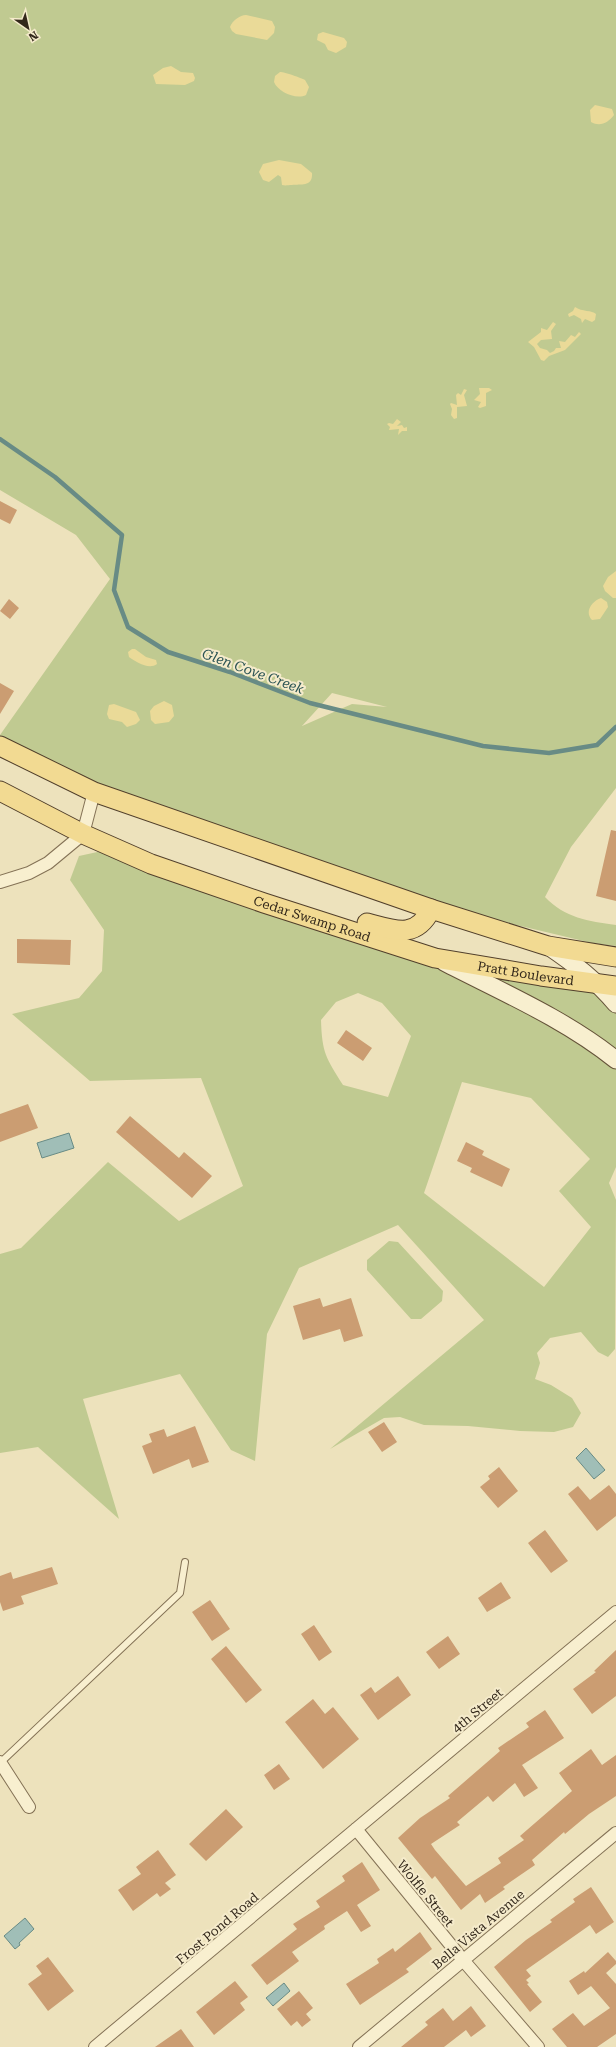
<svg xmlns="http://www.w3.org/2000/svg" width="616" height="2047" font-family="'Roboto Serif',serif">
  <style>
    .green { fill: #c0ca91; fill-rule: evenodd }
    .sand { fill: #eada98 }
    .water { fill: #a0beb7; stroke: #688b85 }
    .lines { fill: none; stroke-linecap: round; stroke-linejoin: round }
    .stream { stroke: #688b85; stroke-width: 4.5 }
    .building { fill: #cb9d72 }
    .service-casing { stroke: #847256; stroke-width: 8 }
    .minor-casing { stroke: #847256; stroke-width: 14 }
    .secondary-casing { stroke: #655339; stroke-width: 19 }
    .primary-casing { stroke: #513f2b; stroke-width: 21 }
    .service { stroke: #f8efcf; stroke-width: 6 }
    .minor { stroke: #f8efcf; stroke-width: 12 }
    .secondary { stroke: #f8efcf; stroke-width: 17 }
    .primary { stroke: #f2da92; stroke-width: 19 }
    .labels { text-anchor: middle; stroke-width: 4; stroke-linejoin: round; paint-order: stroke }
    .street-label { font-size: 13px; fill: #33281b; stroke: #f5ebcb }
    .water-label { font-size: 14px; font-style: italic; fill: #2a5353; stroke: #f5ebcb }
  </style>
  <rect width="100%" height="100%" fill="#ede2bc"/>
  <!-- green -->
  <path class="green" d="M0,0h616v788l-45,59 -26,50c20,21 43,24 71,28v21l-24,-3 -122,-29 -254,-84 -216,-84v-11l110,-156 -34,-44 -76,-45zM332,693l55,14 -35,-3 -50,22z
    M102,851l331,107 183,25v184l-7,16 7,17 -1,149 -7,8 -10,-5 -17,-20 -31,6 -13,15 3,10 -5,16 16,6 21,13 9,15 -8,14 -19,5 -34,-1 -52,-5 -44,-1 -24,-8 -16,1 -54,31 154,-129 -86,-95 -99,43 -32,66 -12,127 -24,-11 -51,-76 -97,25 36,120 -81,-72 -38,6v-199l21,-6 87,-86 71,59 64,-35 -42,-108 -111,3 -78,-67 67,-16 23,-27 2,-41 -34,-50 9,-24zM358,993l24,10 29,33 -23,61 -45,-12c-17,-27 -21,-32 -22,-65l15,-18zM462,1082l69,16 59,61 -31,32 32,36 -47,60 -120,-94z
    M389,1241l9,1 45,49 -1,10 -21,18h-10l-44,-49v-10z"/>
  <!-- sand -->
  <path class="sand" d="M246,15l26,6 3,6 -1,6 -7,7 -31,-6 -4,-3 -2,-4c2,-6 10,-12 16,-12z
    M323,32l21,6 3,4 -1,5 -10,6 -8,-3 -3,-6 -8,-4 1,-6z
    M171,66l10,6 12,1 2,5 -1,3 -9,4 -29,-1 -3,-9 10,-7z
    M280,72c5,0 21,6 25,8l4,7 -3,8c-10,5 -28,-3 -32,-13l1,-6z
    M595,105l17,4 2,6c-6,8 -14,12 -23,7l-1,-12z
    M279,160l22,4 11,9c1,14 -11,11 -20,12 -4,0 -6,1 -10,0l-1,-8 -3,-2 -9,7 -6,-2 -4,-8 4,-8z
    M575,307c7,5 17,3 21,7l-1,6 -3,2 -7,-3 -3,4 -1,-4 -7,-4 -5,2 -1,-3 5,-3z
    M553,322l3,2 -5,7 1,8 -11,1 -4,4 3,4 7,2 3,3 4,-2 2,-3h5l-2,-7 6,1 6,-7 4,2 4,-5 2,2 -16,16 -16,6 -5,5 -3,-1 -7,-13 -6,-5 13,-10v-4l6,2z
    M479,388h10l3,2 -6,3v13l-6,2 -2,-1 3,-5 -7,-2 6,-6z
    M464,389l3,1 -3,5 3,11 -10,1v11l-3,1 -3,-4 1,-6 -2,-5 1,-1 6,2 -1,-10 2,-2 3,2z
    M397,419l4,3 -4,4 5,-1 2,3 3,-1v4h-5l-4,4 1,-6 -10,1 1,-3 -3,-3 2,-1 4,1z
    M616,571v27h-3l-8,-7 -2,-5 5,-9z
    M601,598l6,4 1,5 -8,12 -8,1c-8,-8 0,-19 9,-22z
    M135,649l11,8 10,3 1,4c-8,6 -21,-2 -28,-7l-1,-5 4,-3z
    M164,701l8,4 2,11 -5,6 -14,2 -4,-4 -1,-9 4,-5z
    M114,704l22,8 4,8 -4,4 -9,3 -5,-5 -13,-3 -2,-5 2,-9z"/>
  <!-- water -->
  <path class="water" d="M69,1133l5,15 -32,10 -5,-15z
    M586,1448l19,22 -11,9 -18,-21z
    M25,1918l9,11 -15,14 1,2 -5,4 -11,-13z
    M284,1983l6,8 -17,15 -7,-8z"/>
  <g class="lines">
    <!-- stream -->
    <path class="stream" d="M0,439l55,38 67,58 -8,55 14,37 40,25 62,20 80,31 173,43 66,7 48,-8 19,-18"/>
  </g>
  <!-- building -->
  <path class="building" d="M0,501l17,9 -7,14 -10,-5z
    M9,599l10,9 -9,11 -10,-8z
    M0,683l14,8 -14,23z
    M611,830l5,1v70l-20,-5z
    M17,939l54,1 -1,25 -53,-2z
    M346,1030l26,18 -9,13 -26,-18z
    M28,1104l10,24 -38,14v-28z
    M130,1116l49,42 5,-6 28,24 -20,22 -76,-66z
    M466,1142l18,9 -2,4 28,14 -8,18 -32,-15 2,-4 -15,-7z
    M320,1298l3,9 28,-9 12,38 -19,6 -4,-13 -37,11 -10,-34z
    M384,1422l13,20 -15,10 -14,-20z
    M195,1426l14,36 -17,6 -3,-9 -36,15 -11,-28 10,-4 -3,-8 15,-5 3,8z
    M499,1467l19,24 -20,17 -18,-21 10,-8 -2,-3z
    M609,1485l7,9v22l-19,15 -29,-37 10,-8 12,14z
    M545,1530l23,31 -17,12 -23,-30z
    M52,1567l6,17 -37,12 3,8 -21,7 -3,-9v-26l11,-4 2,7z
    M501,1582l10,16 -24,14 -9,-14z
    M210,1600l20,29 -18,12 -20,-29z
    M314,1625l18,27 -13,9 -18,-27z
    M448,1636l12,18 -21,15 -13,-17z
    M226,1646l36,44 -16,13 -35,-44z
    M616,1650v46l-24,18 -19,-25 23,-17 -2,-1z
    M398,1676l13,19 -33,25 -18,-25 11,-8 4,6z
    M313,1699l12,15 8,-7 26,32 -36,30 -38,-47z
    M545,1710l19,28 -42,27 16,23 -14,9 -9,-14 -22,19 -5,-6 -31,26 3,3 -29,19 4,6 31,36 35,-23 -3,-5 26,-18 -4,-4 52,-45 -13,-18 32,-24 11,16 14,-10v41l-27,18 -24,20 -1,-2 -32,28 3,5 -32,22 2,2 -20,14 -5,-9 -19,16 -26,-34 -3,3 -34,-41 22,-20 30,-20 -2,-2 52,-45 -2,-3 31,-21 -3,-4z
    M279,1764l11,15 -16,11 -10,-15z
    M226,1809l17,18 -37,34 -17,-17z
    M158,1850l18,25 -11,8 6,6 -11,8 -3,-4 -24,18 -15,-21 23,-16 -5,-7z
    M362,1862l18,28 -23,15 14,21 -10,6 -14,-21 -23,15 1,3 -33,23 7,9 -32,24 -16,-20 46,-36 -4,-5 27,-17 -4,-6 29,-20 -3,-5z
    M591,1887l23,35 -18,12 -6,-9 -64,45 5,6 -5,4 3,3 -2,1 15,18 -12,10 -36,-45 32,-27 26,-18 -2,-2 25,-18 -2,-3z
    M420,1932l12,17 -26,20 3,3 -49,33 -14,-21 33,-21 -2,-4 16,-11 2,4z
    M608,1952l8,9v3l-10,9 10,11v50l-19,13h-30l-15,-18 21,-16 11,13 26,-18 -19,-22 -13,9 -9,-14 15,-10 1,2z
    M48,1957l26,34 -26,20 -20,-27 14,-10 -6,-8z
    M235,1981l13,16 -8,6 5,7 -31,25 -18,-23z
    M299,1991l14,17 -7,6 5,6 -9,7 -5,-6 -6,5 -14,-17z
    M471,2006l15,20 -15,11 -5,-7 -22,17h-43l27,-22 -3,-3 18,-14 10,13z
    M181,2029l13,18h-39z"/>
  <g class="lines">
    <defs>
      <path id="service" d="M0,1763l180,-170 5,-31"/>
      <path id="minor" d="M0,882l29,-9 19,-10 35,-29 11,-42
        M0,1762l29,45
        M356,1829l107,131 75,87
        M95,2047l521,-435
        M359,2047l257,-214"/>
      <path id="secondary" d="M548,946c25,17 48,34 68,58
        M444,962c58,30 121,57 172,98"/>
      <g id="primary">
        <path d="M0,746l94,46 337,117 117,37 68,11"/>
        <path id="s1" d="M0,791l83,43 68,30 113,39 171,55 106,18 75,10"/>
        <path d="M367,923c27,7 49,17 64,-14"/>
      </g>
    </defs>
    <!-- service casing -->
    <use href="#service" class="service-casing"/>
    <!-- minor casing -->
    <use href="#minor" class="minor-casing"/>
    <!-- secondary casing -->
    <use href="#secondary" class="secondary-casing"/>
    <!-- primary casing -->
    <use href="#primary" class="primary-casing"/>
    <!-- service -->
    <use href="#service" class="service"/>
    <!-- minor -->
    <use href="#minor" class="minor"/>
    <!-- secondary -->
    <use href="#secondary" class="secondary"/>
    <!-- primary -->
    <use href="#primary" class="primary"/>
  </g>
  <g class="labels">
    <!-- street labels -->
    <g class="street-label">
      <text dy="5" stroke="none"><textPath href="#s1" startOffset="338">Cedar Swamp Road</textPath></text>
      <text dy="5" stroke="none"><textPath href="#s1" startOffset="559">Pratt Boulevard</textPath></text>
      <text transform="translate(477 1710) rotate(-40)" y="5">4th Street</text>
      <text transform="translate(426 1893) rotate(51)" y="5">Wolfle Street</text>
      <text transform="translate(217 1928) rotate(-40)" y="5">Frost Pond Road</text>
      <text transform="translate(478 1929) rotate(-40)" y="5">Bella Vista Avenue</text>
    </g>
    <!-- water labels -->
    <g class="water-label">
      <text transform="translate(253 671) rotate(20)" y="5">Glen Cove Creek</text>
    </g>
  </g>
  <!-- north arrow -->
  <g transform="translate(28 28) rotate(146)" stroke="#f5ebcb" stroke-width="3" paint-order="stroke">
  <path d="M0-3L7 15L0 10L-7 15Z" fill="#33281b"/>
  <text y="-6" font-size="11" font-weight="bold" text-anchor="middle" fill="#33281b">N</text>
  </g>
</svg>
